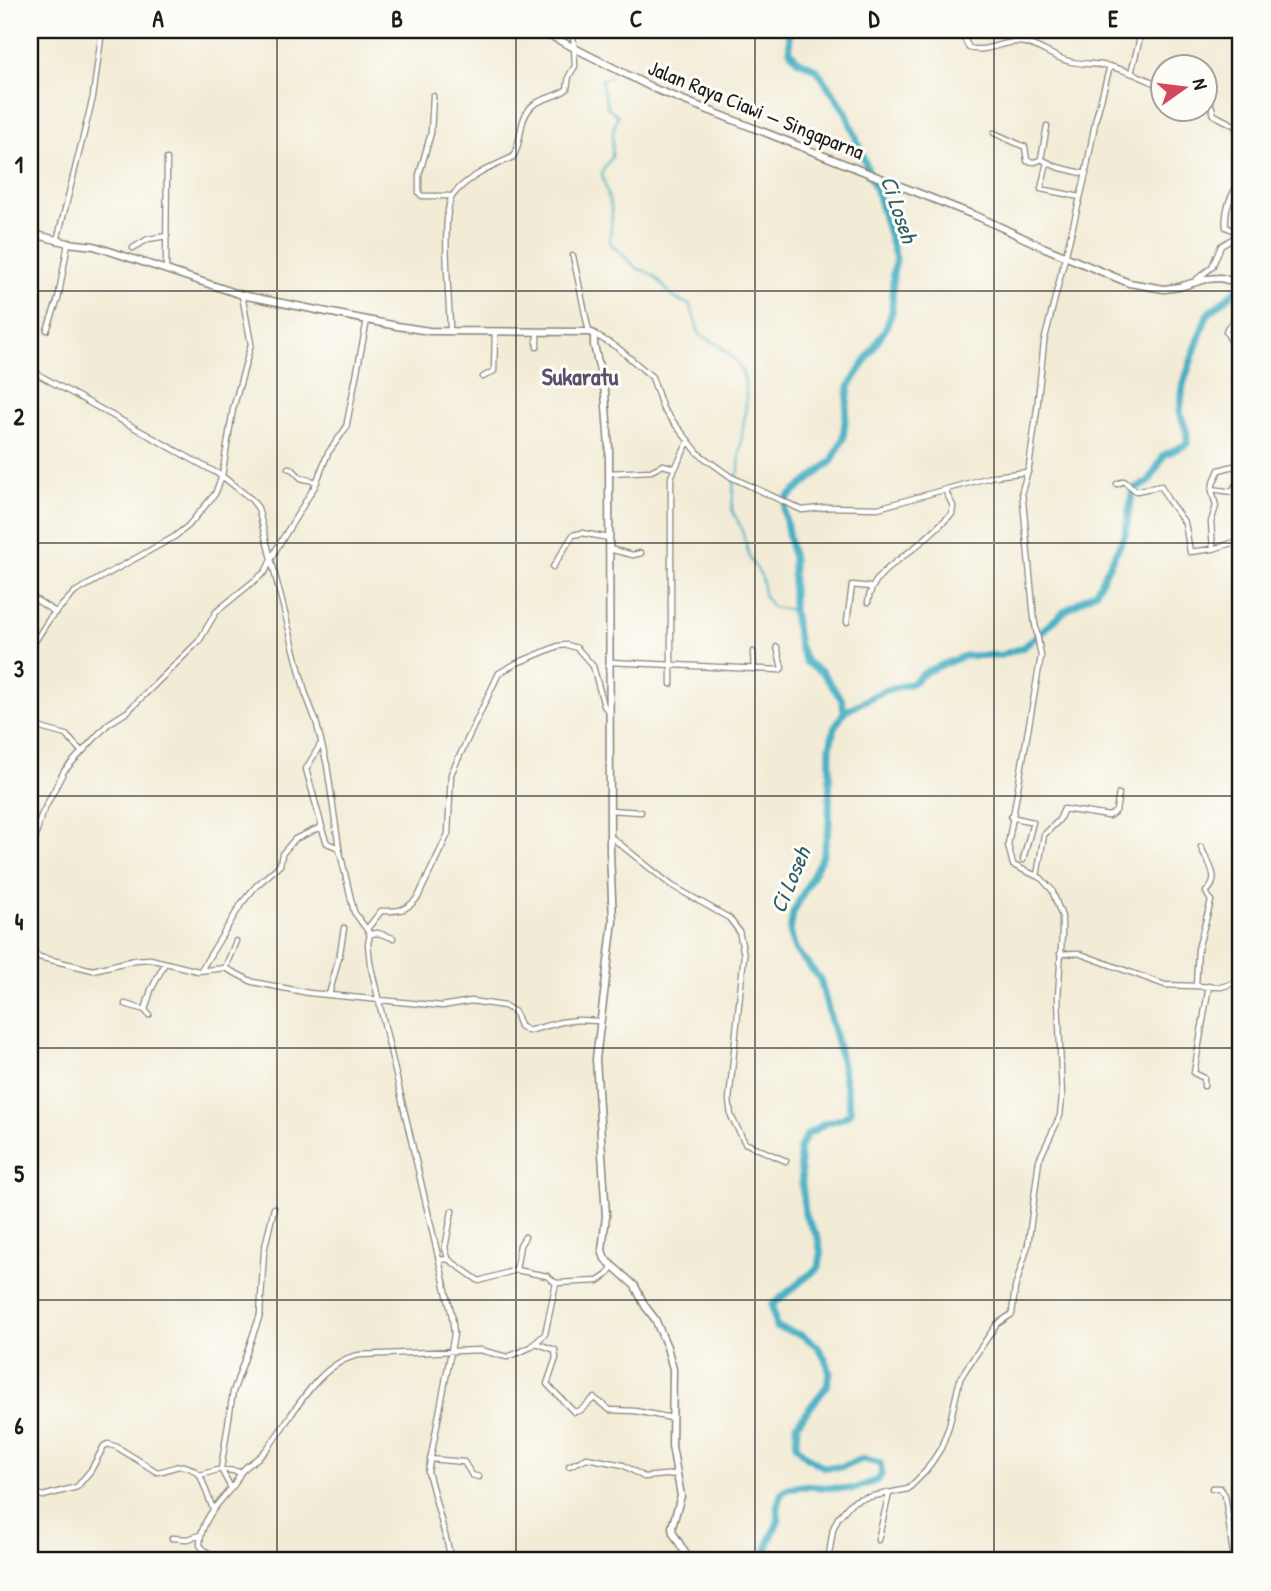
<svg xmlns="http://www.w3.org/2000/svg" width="1271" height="1591" font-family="'Patrick Hand',sans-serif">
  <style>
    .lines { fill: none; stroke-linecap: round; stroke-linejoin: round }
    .stream { stroke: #45afc3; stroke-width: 2 }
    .river { stroke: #45afc3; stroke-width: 7 }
    .street-casing { stroke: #878478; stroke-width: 7 }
    .secondary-casing { stroke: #878478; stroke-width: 9 }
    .street { stroke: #fff; stroke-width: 4.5 }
    .secondary { stroke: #fff; stroke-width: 6 }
    .grid { fill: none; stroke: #1c1c1c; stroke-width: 2; stroke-opacity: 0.55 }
    .labels { text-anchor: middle; stroke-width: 6; stroke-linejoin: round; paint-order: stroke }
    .street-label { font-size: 21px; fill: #1c1c1c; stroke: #fdfcf7 }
    .water-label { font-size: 23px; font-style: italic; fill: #2e5e67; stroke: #fdfcf7 }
    .quarter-label { font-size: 24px; font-weight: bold; fill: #59506b; stroke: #fdfcf7 }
    .neatline { fill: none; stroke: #1c1c1c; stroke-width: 2.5 }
    .grid-label { font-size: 23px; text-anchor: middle; font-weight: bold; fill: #1c1c1c }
  </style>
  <rect width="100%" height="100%" fill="#fdfcf7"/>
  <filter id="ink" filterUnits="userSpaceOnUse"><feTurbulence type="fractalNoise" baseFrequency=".0143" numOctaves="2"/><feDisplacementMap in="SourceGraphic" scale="14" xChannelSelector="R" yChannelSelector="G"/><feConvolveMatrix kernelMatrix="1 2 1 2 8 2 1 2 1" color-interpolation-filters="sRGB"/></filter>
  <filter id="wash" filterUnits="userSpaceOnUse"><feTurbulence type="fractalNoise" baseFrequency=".00686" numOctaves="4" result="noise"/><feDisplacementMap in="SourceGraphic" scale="28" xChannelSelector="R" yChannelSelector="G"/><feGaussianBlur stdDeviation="1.57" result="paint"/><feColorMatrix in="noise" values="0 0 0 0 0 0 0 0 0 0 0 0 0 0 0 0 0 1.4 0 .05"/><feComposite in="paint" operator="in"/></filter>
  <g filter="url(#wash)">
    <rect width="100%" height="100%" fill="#f2ebd5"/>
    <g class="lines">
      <!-- stream -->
      <path class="stream" d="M611,77l-9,2v7l6,22 10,7 -5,16 -1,26 -8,11 -2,6 10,37 -2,32 28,26 8,2 9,6 19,21 16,7 10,30c71,32 39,77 39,136l-3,6
        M734,482l-2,28 9,17 9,32 12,18 2,18 8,12 21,3"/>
      <!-- river -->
      <path class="river" d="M844,712l39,-21 29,-8 15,-12 37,-15 37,-1 23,-8 41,-36 31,-20 29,-56 8,-46 16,-7 15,-27 23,-11v-11l-7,-20 3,-28 7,-21 17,-49 34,-29
        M767,1561l1,-17 11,-24 -2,-13 4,-13 7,-6 14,-2 52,3 24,-9 4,-7 -2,-10 -17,-4 -22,8h-17l-17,-10 -11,-12 1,-21 30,-38 3,-13 -4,-13 -9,-14 -15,-11 -26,-8 -4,-22 47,-38 2,-13 -3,-16 -13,-23 -6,-66 8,-14 19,-12 17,-5 8,-6 -12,-62 -19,-71 -25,-30 -5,-18 3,-18 30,-58 6,-29 1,-80 4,-17 10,-17 -2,-12 -20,-28 -16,-10 -7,-17 -6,-35v-51l-9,-48 3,-13 45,-37 11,-22 6,-52 37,-59 6,-16 1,-38 3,-15 -18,-63 -32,-84 -30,-43 -19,-9 -7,-9 -1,-21"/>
    </g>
  </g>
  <g filter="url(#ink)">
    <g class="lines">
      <defs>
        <path id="street" d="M960,30l9,18c17,5 31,-6 48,-6 17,0 35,15 51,19 14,4 30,2 44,6 17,4 35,12 50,20
          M1131,73l9,-35 -1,-8
          M433,96l-2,37 -12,42v18l3,3h30
          M1204,96l6,5 4,14 20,10 7,11
          M1047,126l-6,33 16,8 29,7
          M994,133l31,14 2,14 8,1 7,-3
          M1047,162l-6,27 39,8
          M57,241l36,-144 9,-67
          M133,248l15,-9 19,-3
          M573,256l16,76
          M166,269l1,-110
          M1197,279l15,-12 9,-21 16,-10 -2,-5 -9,-4c-2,-18 5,-32 15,-47
          M1241,315l-13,12 -2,4 8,16 7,7
          M47,330l11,-31 10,-56
          M450,330c0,-25 -10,-118 3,-135 15,-19 39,-28 60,-38 10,-15 4,-36 19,-51 9,-8 25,-9 35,-17l2,-13 6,-10 -2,-36
          M594,334l24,14 34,29 11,32 36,45 32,23 71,33 28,-3 48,1 116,-32 34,-4
          M537,347v-15
          M30,370l192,106 29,23 7,9 47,184 11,29 11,44 12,83 15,64 16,22 -2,10 2,19 82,353 2,18 -3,17 -23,121 24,89
          M483,377l11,-6 1,-39
          M288,468l4,1 9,9 16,4
          M609,473l42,-2 12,-6 11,3
          M1117,484l7,-3 12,10 25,-5 7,14 17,23 5,29 23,-3 28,-9
          M1212,489l20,3 9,-17
          M609,549l24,6 8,-2
          M1213,549l-2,-27 5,-16 -4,-15 1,-7 6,-14 22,-6
          M553,567l20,-32 9,-2 27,5
          M30,596l25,16
          M868,602c3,-26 26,-38 46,-54 13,-10 25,-23 38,-34l1,-8 -8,-16
          M847,622l5,-37 18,2
          M30,649l20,-31 25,-26 99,-55 14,-11 27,-32 7,-18 11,-67 18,-65 -9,-49
          M753,652l1,17
          M610,662l170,8 2,-2 -5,-21
          M671,684v-207l17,-35
          M30,725l36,10 16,17
          M320,745l-14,24 16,58
          M610,810l31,2
          M1011,817l22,5 -10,38
          M611,837l60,48 58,33 10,13 5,24 -15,145 2,16 14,27 41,18
          M30,857l11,-41 23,-45 44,-47 19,-12 72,-71 17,-29 49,-40 12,-24 38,-62 13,-33 18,-25 21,-108
          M1037,876l7,-41 15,-15 5,-11 45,7 7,-5 3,-17
          M1237,927l4,2
          M367,929l14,-18c16,0 25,1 37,-14l30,-63 3,-60 48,-101 18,-10 41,-17 9,-1 10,3 16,18 11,40 6,7
          M370,934l8,-1 15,5
          M30,948l9,9 54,13 42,-10 15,-1 48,12 27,-3 28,14 56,11 133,13 29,-5 34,5 10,6 5,14 8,5 33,-9 17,-2 21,1
          M1060,954l18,-1 87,32 56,2 20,-6
          M225,968l11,-27
          M201,970l41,-67 14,-17 24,-21 2,-11 13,-15 26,-12 6,16 12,5
          M1196,986l2,-37 13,-48 -5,-9c17,-14 0,-31 -5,-45
          M329,995l11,-42 4,-25
          M125,1004l20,6 4,5
          M145,1010l6,-20 14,-27
          M1204,1086v-8l-10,-5 15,-87
          M448,1258l-3,-10 7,-37
          M439,1260l9,-1 31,22 37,-11 31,6 9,7
          M516,1270l4,-25 5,-8
          M536,1343l19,7 1,8 -9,26 27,28 7,-2 13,-12 16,12 25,1 37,7
          M430,1459l34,3 8,13 7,2
          M569,1466l18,-8 36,7 21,12 32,-3
          M200,1475l13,34
          M231,1488l-10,-19 12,-77 27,-77 4,-64 10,-43
          M1212,1488h8l5,7 9,66
          M30,1492l13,4 34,-9 14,-17 13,-24 4,-2 9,3 40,25c22,-3 22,-14 43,3l21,-6 19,3
          M172,1538l16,1 12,-4
          M878,1540l11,-46
          M222,1561l-18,-11 -4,-5c0,-24 19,-43 34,-60 3,-4 4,-10 8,-14 7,-8 17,-12 24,-21 25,-30 50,-87 93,-95l121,-5 27,7 13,-5 11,-5 14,-13 11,-51 42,-2 9,-6 5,-8
          M828,1561l5,-32 5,-11 13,-15 8,-4 49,-10 18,-18 15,-23 8,-22 11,-47 6,-10 31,-45 15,-10 3,-26 13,-43 11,-85 21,-44 2,-19 -4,-100 4,-63v-17l-10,-27 -11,-12 -28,-13 -5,-20 33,-189 -7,-38 -12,-127 7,-24 8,-58 7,-67 40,-160 12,-64 14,-52"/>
        <path id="secondary" d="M539,30l116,59 324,128 64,30 86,36 35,6 15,-2 27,-8 14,-1 21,5
          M30,233l38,10 26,3 148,49 155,31 32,5 160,1 5,2v11l11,48 4,55 1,404 3,69 -17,138 10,157 -4,34 3,9 30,27 10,20 10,13 12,28 6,22 -1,77 9,50 -9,31 1,6 17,28"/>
      </defs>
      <!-- street casing -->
      <use href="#street" class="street-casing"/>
      <!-- secondary casing -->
      <use href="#secondary" class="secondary-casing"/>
      <!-- street -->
      <use href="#street" class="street"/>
      <!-- secondary -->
      <use href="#secondary" class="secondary"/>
    </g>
  </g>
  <!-- grid -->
  <path class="grid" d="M277,30v1531M516,30v1531M755,30v1531M994,30v1531M30,291h1211M30,543h1211M30,796h1211M30,1048h1211M30,1300h1211"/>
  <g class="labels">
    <!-- street labels -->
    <g class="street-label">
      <text transform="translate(756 110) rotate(22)" y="7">Jalan Raya Ciawi — Singaparna</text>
    </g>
    <!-- water labels -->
    <g class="water-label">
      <text transform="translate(899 209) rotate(71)" y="8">Ci Loseh</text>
      <text transform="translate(790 880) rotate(-67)" y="8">Ci Loseh</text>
    </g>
    <!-- quarter labels -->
    <g class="quarter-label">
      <text x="580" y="385">Sukaratu</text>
    </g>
  </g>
  <!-- margin -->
  <rect width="1271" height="1591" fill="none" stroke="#fdfcf7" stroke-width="77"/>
  <!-- north arrow -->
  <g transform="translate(1184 88) rotate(76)"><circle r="33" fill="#fdfcf7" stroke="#a3a29f" stroke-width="2"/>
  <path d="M0-5L12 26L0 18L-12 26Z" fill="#d1495b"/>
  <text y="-10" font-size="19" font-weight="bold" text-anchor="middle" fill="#1c1c1c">N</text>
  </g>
  <rect x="38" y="38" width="1194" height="1514" class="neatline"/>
  <g class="grid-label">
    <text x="158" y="27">A</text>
    <text x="397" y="27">B</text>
    <text x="636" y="27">C</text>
    <text x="874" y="27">D</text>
    <text x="1113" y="27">E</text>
    <text x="19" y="173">1</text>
    <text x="19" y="425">2</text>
    <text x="19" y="677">3</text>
    <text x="19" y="930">4</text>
    <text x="19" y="1182">5</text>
    <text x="19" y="1434">6</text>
  </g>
</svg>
